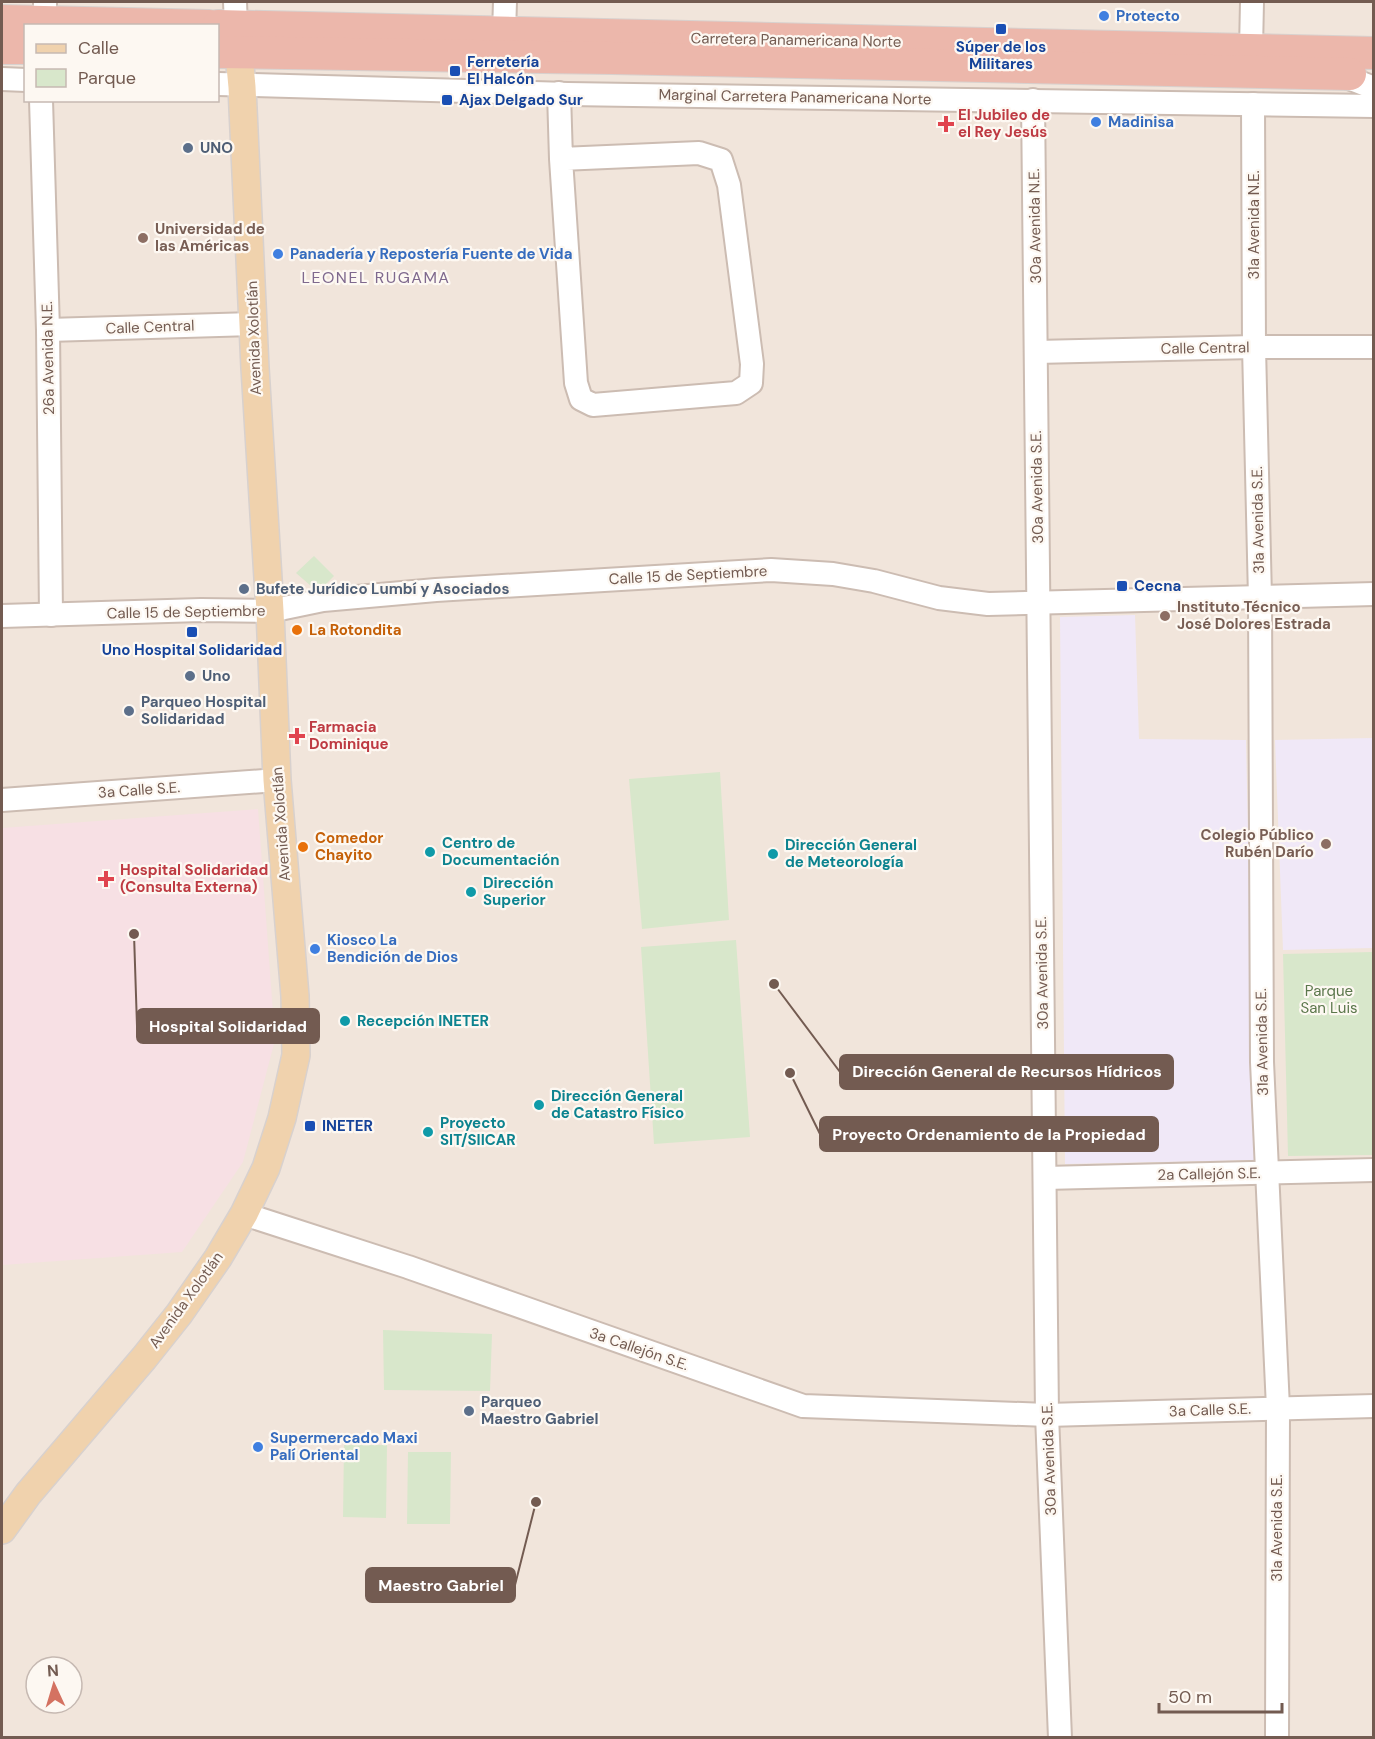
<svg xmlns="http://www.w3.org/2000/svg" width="1375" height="1739" viewBox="0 0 1375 1739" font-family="'DM Sans',sans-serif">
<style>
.residential{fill:#f1e5db;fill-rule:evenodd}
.education{fill:#f0e8f7}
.medical{fill:#f7e0e4}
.green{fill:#d8e7cb}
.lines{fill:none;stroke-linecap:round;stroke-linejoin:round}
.minor-casing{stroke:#ccbcb2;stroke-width:26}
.major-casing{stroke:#d8d1ce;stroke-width:30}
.highway-casing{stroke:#d8d1ce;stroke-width:34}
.minor{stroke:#fff;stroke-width:22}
.major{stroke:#f0d2ad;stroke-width:27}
.highway{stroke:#ecb7ab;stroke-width:32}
.shop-dot{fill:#3f7fe0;stroke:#fdf8f2;stroke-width:2}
.transit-dot{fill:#1a4fb4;stroke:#fdf8f2;stroke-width:2}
.health-dot{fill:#e0444e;stroke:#fdf8f2;stroke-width:2}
.service-dot{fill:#5c6f8a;stroke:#fdf8f2;stroke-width:2}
.education-dot{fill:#8d6e63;stroke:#fdf8f2;stroke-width:2}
.food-dot{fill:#e8710a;stroke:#fdf8f2;stroke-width:2}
.culture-dot{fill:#0f9aa8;stroke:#fdf8f2;stroke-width:2}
.labels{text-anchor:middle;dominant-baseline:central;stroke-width:4.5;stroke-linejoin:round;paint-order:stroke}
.shop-label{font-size:15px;font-weight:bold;fill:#366cbe;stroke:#fdf8f2;text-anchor:start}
.street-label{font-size:15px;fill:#735b51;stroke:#fdf8f2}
.transit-label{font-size:15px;font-weight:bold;fill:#164399;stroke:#fdf8f2;text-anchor:start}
.health-label{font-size:15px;font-weight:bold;fill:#be3a42;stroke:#fdf8f2;text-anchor:start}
.service-label{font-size:15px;font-weight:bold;fill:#4e5e75;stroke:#fdf8f2;text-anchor:start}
.education-label{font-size:15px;font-weight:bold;fill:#785e54;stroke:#fdf8f2;text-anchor:start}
.food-label{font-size:15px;font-weight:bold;fill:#c56008;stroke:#fdf8f2;text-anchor:start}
.culture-label{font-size:15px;font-weight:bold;fill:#0d838f;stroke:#fdf8f2;text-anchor:start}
.park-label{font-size:15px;fill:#5b774b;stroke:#fdf8f2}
.neighbourhood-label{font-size:16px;letter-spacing:1.5px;fill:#7f698e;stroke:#fdf8f2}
.leader{fill:none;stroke:#735b51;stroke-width:2}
.callout-dot{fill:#735b51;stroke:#fdf8f2;stroke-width:2}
.callout{fill:#735b51;stroke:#735b51;stroke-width:2}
.callout-label{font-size:16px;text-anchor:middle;font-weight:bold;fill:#fff}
</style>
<rect width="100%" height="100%" fill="#faf4ec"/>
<path class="residential" d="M2,2H1373V1737L2,1738ZM26,26H218V100H26ZM36,1667H72V1703H36Z"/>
<g class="education">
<path d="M1135,615L1139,739L1246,740L1255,1160L1065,1164L1060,617Z"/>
<path d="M1373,738V948L1283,950L1275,740Z"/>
</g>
<path class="medical" d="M258,809L275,1040L243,1162L182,1252L2,1265V828Z"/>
<g class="green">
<path d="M314,556L334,576L318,592L296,573Z"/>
<path d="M720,772L729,920L642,929L629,779Z"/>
<path d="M736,940L750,1137L654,1144L641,947Z"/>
<path d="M1373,952V1155L1288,1156L1283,954Z"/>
<path d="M383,1330L492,1334L490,1391L384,1390Z"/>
<path d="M344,1445H387L386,1518L343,1517Z"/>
<path d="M408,1452H451L450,1524H407Z"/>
</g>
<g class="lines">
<g class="minor-casing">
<g id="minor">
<path d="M45,2V21"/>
<path d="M235,2L236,26"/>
<path d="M504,32L505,2"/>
<path d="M1251,49L1252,2"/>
<path d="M1336,73L1374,88"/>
<path d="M2,79L26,80"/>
<path d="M218,84L568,94L1374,106"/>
<path d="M559,93L561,159L576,383L581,399L593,405L736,393L751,383L752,364L729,185L721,160L699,153L561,159"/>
<path d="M41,100L48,330L51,615"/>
<path d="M1033,100L1047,1415L1060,1738"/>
<path d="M1253,104L1254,347L1260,598L1262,1062L1278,1408L1277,1738"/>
<path d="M48,330L253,324"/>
<path d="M1036,352L1254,347H1374"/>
<path d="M2,616L201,610L270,611L323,600L436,590L771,570L833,574L874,581L939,598L988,604L1374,594"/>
<path d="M2,800L277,780"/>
<path d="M1045,1178L1374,1170"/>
<path d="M244,1214L408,1267L803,1406L1047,1415L1374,1406"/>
</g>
</g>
<g class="major-casing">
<path id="major" d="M2,1530L28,1494L144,1358L179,1314L218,1258L244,1214L266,1168L282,1118L296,1055L295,996L277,780L270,611L255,368L242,87L237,33"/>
</g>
<g class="highway-casing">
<g id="highway">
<path d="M2,21L209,26"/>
<path d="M218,26L1374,53"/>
<path d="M2,48H26"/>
<path d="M218,52L612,58L1350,74"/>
</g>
</g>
<use href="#minor" class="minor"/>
<use href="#major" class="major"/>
<use href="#highway" class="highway"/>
</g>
<g class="shop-dot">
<circle cx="1104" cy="16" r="6"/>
<circle cx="1096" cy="122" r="6"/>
<circle cx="278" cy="254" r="6"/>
<circle cx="315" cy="949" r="6"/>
<circle cx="258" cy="1447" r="6"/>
</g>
<g class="transit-dot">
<rect x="995" y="23" width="12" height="12" rx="3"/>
<rect x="449" y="65" width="12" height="12" rx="3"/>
<rect x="441" y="94" width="12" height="12" rx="3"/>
<rect x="1116" y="580" width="12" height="12" rx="3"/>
<rect x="186" y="626" width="12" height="12" rx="3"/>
<rect x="304" y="1120" width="12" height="12" rx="3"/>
</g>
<g class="health-dot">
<path d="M943 115h6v6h6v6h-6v6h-6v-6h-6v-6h6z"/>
<path d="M294 727h6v6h6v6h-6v6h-6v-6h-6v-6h6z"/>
<path d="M103 870h6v6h6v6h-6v6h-6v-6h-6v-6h6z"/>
</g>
<g class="service-dot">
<circle cx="188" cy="148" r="6"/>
<circle cx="244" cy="589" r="6"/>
<circle cx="190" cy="676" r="6"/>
<circle cx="129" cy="711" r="6"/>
<circle cx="469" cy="1411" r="6"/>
</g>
<g class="education-dot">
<circle cx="143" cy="238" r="6"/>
<circle cx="1165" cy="616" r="6"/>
<circle cx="1326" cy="844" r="6"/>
</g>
<g class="food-dot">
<circle cx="297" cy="630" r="6"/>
<circle cx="303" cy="847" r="6"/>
</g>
<g class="culture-dot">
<circle cx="430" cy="852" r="6"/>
<circle cx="773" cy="854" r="6"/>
<circle cx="471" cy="892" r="6"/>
<circle cx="345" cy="1021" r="6"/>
<circle cx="539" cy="1105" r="6"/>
<circle cx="428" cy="1132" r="6"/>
</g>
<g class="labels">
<g class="shop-label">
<text x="1116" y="16">Protecto</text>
<text x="1108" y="122">Madinisa</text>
<text x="290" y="254">Panadería y Repostería Fuente de Vida</text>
<text x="327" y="940">Kiosco La<tspan x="327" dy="17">Bendición de Dios</tspan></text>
<text x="270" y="1438">Supermercado Maxi<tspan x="270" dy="17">Palí Oriental</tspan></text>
</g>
<g class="street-label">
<text transform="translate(796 40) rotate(1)">Carretera Panamericana Norte</text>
<text transform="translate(795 97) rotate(1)">Marginal Carretera Panamericana Norte</text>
<text transform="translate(1254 225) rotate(-90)">31a Avenida N.E.</text>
<text transform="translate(1035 226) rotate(-91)">30a Avenida N.E.</text>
<text transform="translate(150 327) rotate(-2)">Calle Central</text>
<text transform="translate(254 338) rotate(-92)">Avenida Xolotlán</text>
<text transform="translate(1205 348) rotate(-1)">Calle Central</text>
<text transform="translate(48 358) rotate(-91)">26a Avenida N.E.</text>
<text transform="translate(1037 487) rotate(-91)">30a Avenida S.E.</text>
<text transform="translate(1258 520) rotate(-91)">31a Avenida S.E.</text>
<text transform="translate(688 575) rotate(-3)">Calle 15 de Septiembre</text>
<text transform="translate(186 612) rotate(-1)">Calle 15 de Septiembre</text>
<text transform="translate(139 790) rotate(-4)">3a Calle S.E.</text>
<text transform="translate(281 824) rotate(-94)">Avenida Xolotlán</text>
<text transform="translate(1042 973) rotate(-91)">30a Avenida S.E.</text>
<text transform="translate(1262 1042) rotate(-91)">31a Avenida S.E.</text>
<text transform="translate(1209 1174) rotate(-1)">2a Callejón S.E.</text>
<text transform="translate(186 1300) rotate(-54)">Avenida Xolotlán</text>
<text transform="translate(639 1349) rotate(19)">3a Callejón S.E.</text>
<text transform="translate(1210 1410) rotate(-2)">3a Calle S.E.</text>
<text transform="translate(1049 1459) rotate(-92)">30a Avenida S.E.</text>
<text transform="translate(1277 1528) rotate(-90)">31a Avenida S.E.</text>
</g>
<g class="transit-label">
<text x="1001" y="47" text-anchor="middle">Súper de los<tspan x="1001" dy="17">Militares</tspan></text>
<text x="467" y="62">Ferretería<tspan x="467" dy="17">El Halcón</tspan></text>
<text x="459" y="100">Ajax Delgado Sur</text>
<text x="1134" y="586">Cecna</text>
<text x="192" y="650" text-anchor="middle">Uno Hospital Solidaridad</text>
<text x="322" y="1126">INETER</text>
</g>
<g class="health-label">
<text x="958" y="115">El Jubileo de<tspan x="958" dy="17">el Rey Jesús</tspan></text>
<text x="309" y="727">Farmacia<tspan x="309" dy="17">Dominique</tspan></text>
<text x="120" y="870">Hospital Solidaridad<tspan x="120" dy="17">(Consulta Externa)</tspan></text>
</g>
<g class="service-label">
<text x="200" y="148">UNO</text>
<text x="256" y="589">Bufete Jurídico Lumbí y Asociados</text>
<text x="202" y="676">Uno</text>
<text x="141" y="702">Parqueo Hospital<tspan x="141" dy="17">Solidaridad</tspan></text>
<text x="481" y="1402">Parqueo<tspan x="481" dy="17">Maestro Gabriel</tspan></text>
</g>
<g class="education-label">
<text x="155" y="229">Universidad de<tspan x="155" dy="17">las Américas</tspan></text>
<text x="1177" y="607">Instituto Técnico<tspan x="1177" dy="17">José Dolores Estrada</tspan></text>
<text x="1314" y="835" text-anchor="end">Colegio Público<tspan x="1314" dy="17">Rubén Darío</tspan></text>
</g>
<g class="food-label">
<text x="309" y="630">La Rotondita</text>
<text x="315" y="838">Comedor<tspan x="315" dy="17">Chayito</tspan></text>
</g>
<g class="culture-label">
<text x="442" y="843">Centro de<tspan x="442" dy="17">Documentación</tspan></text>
<text x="785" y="845">Dirección General<tspan x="785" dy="17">de Meteorología</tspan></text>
<text x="483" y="883">Dirección<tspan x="483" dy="17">Superior</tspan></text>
<text x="357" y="1021">Recepción INETER</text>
<text x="551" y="1096">Dirección General<tspan x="551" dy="17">de Catastro Físico</tspan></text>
<text x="440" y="1123">Proyecto<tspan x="440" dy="17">SIT/SIICAR</tspan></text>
</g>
<g class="park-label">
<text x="1329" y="991">Parque<tspan x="1329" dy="17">San Luis</tspan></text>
</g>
<g class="neighbourhood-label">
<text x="376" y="277">LEONEL RUGAMA</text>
</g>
</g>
<path class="leader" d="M134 934L137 1026M774 984L840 1072M790 1073L820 1134M536 1502L515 1585"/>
<g class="callout-dot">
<circle cx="134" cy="934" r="6"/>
<circle cx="774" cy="984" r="6"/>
<circle cx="790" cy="1073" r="6"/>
<circle cx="536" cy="1502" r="6"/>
</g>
<g class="callout">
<rect x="137" y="1009" width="182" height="34" rx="6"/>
<rect x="840" y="1055" width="333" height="34" rx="6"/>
<rect x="820" y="1117" width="338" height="34" rx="6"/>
<rect x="366" y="1568" width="149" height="34" rx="6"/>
</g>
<g class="callout-label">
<text x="228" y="1032">Hospital Solidaridad</text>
<text x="1007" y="1077">Dirección General de Recursos Hídricos</text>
<text x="989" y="1140">Proyecto Ordenamiento de la Propiedad</text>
<text x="441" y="1591">Maestro Gabriel</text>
</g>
<rect width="1375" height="1739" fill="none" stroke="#735b51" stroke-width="6"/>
<rect x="24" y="24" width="195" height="78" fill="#fdf8f2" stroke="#c6b9b2" stroke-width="1.5"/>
<rect x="36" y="44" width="30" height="9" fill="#f0d2ad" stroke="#c6b9b2" stroke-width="1.5"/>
<text x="78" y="54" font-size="18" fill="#735b51">Calle</text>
<rect x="36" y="69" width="30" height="18" fill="#d8e7cb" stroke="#c6b9b2" stroke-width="1.5"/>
<text x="78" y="84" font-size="18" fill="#735b51">Parque</text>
<g transform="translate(54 1685) rotate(356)"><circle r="28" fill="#fdf8f2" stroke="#c6b9b2" stroke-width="1.5"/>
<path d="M0-4.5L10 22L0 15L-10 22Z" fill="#d47261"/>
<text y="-9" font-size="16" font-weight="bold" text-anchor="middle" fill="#735b51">N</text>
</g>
<path d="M1159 1703v9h123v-9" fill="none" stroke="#735b51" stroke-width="3"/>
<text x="1168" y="1703" font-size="18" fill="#735b51" stroke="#fdf8f2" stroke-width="4.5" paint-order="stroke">50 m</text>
</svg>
